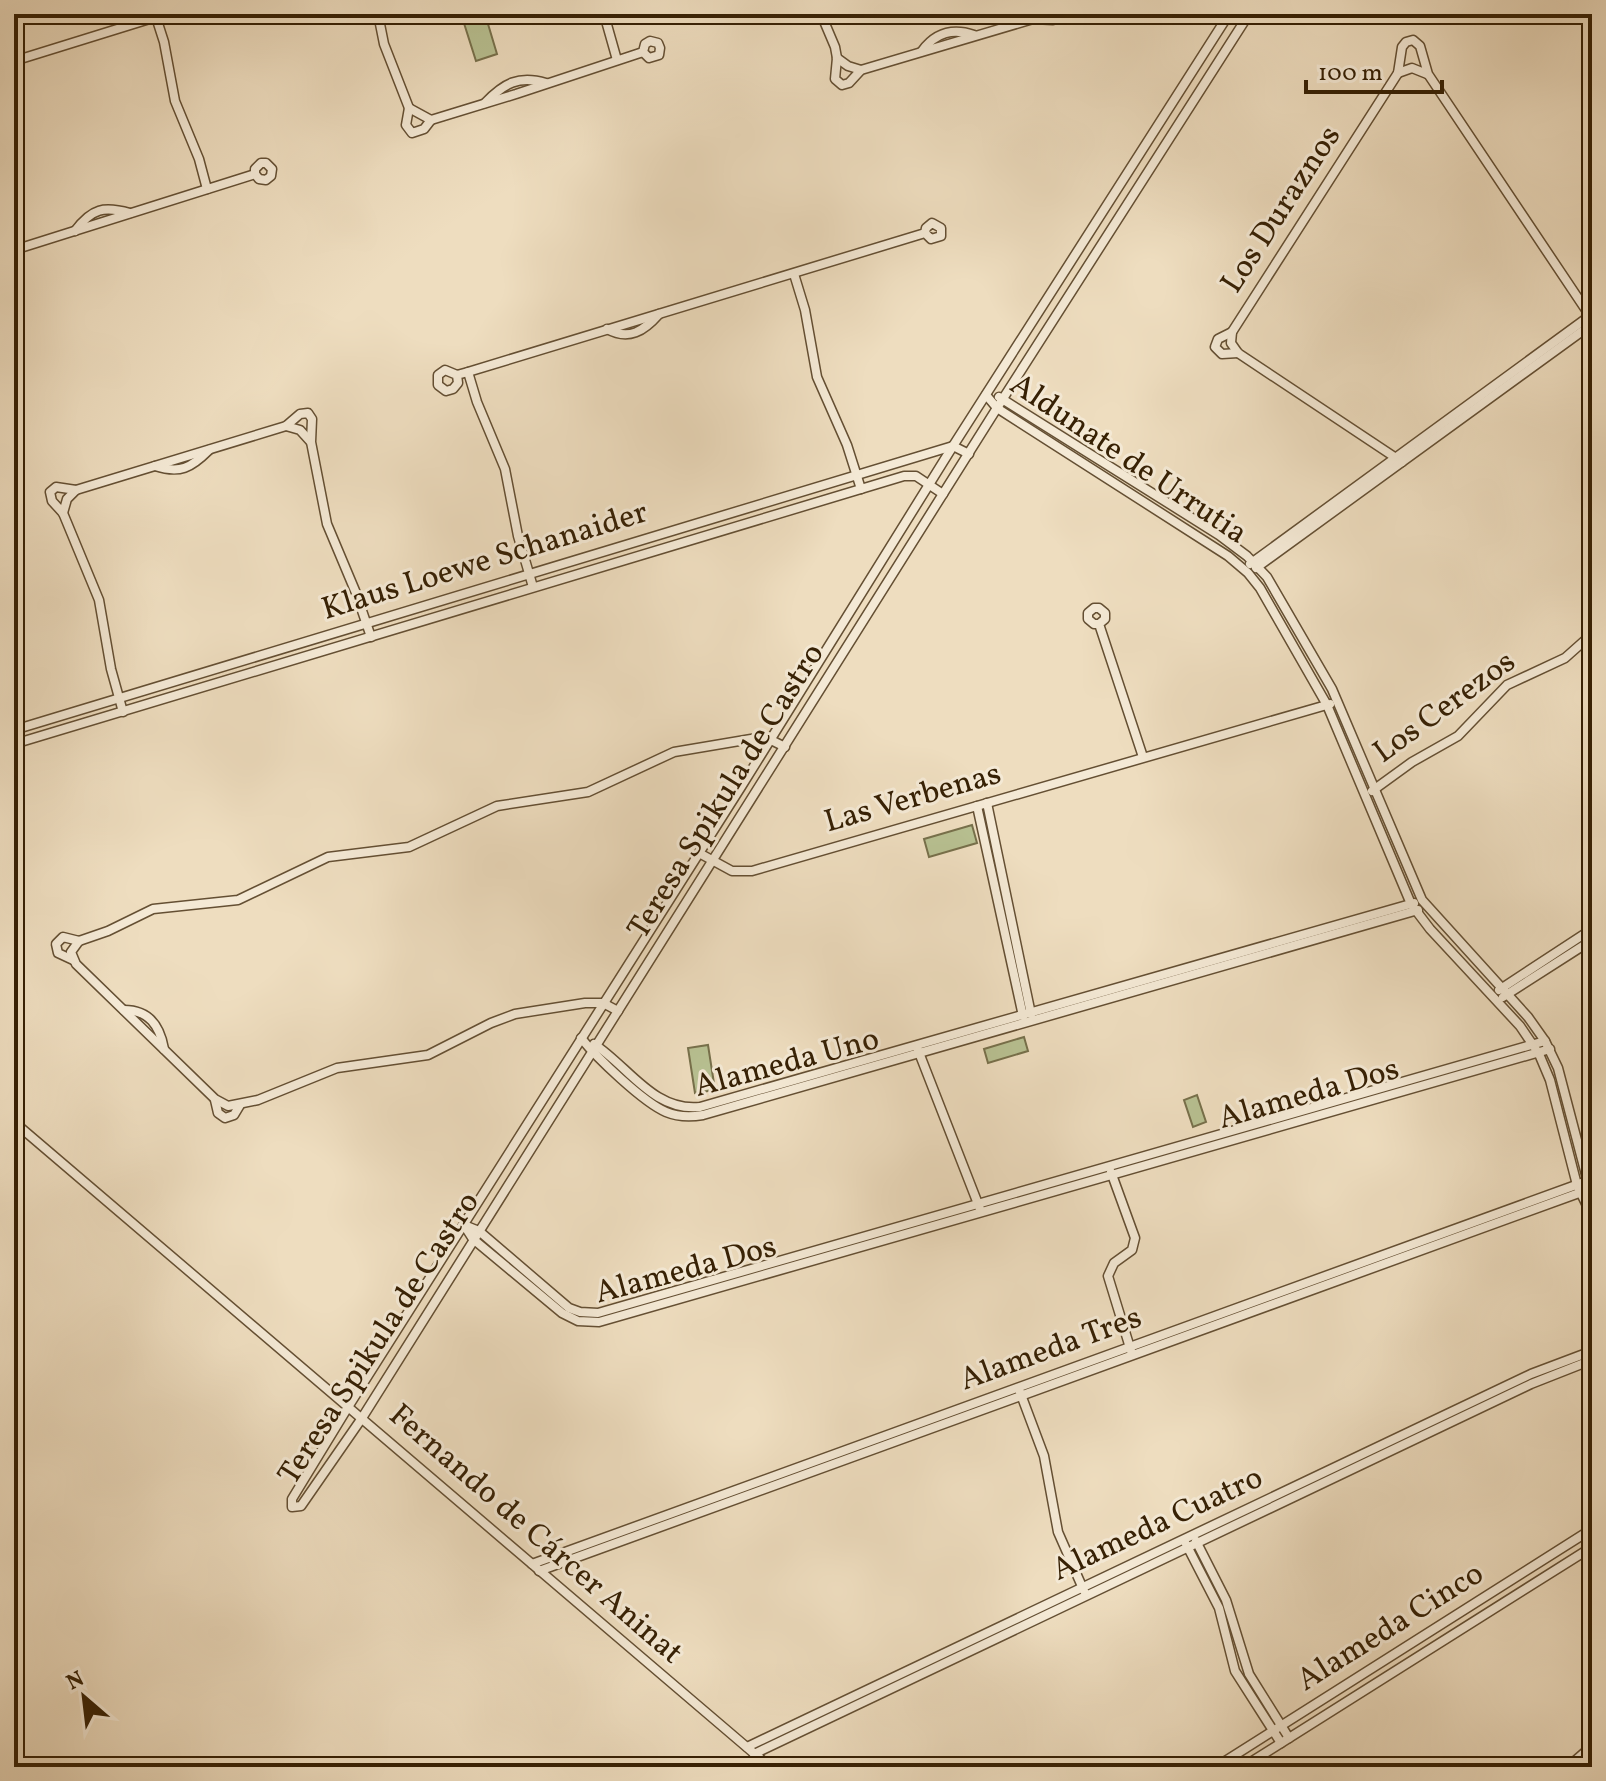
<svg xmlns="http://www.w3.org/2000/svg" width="1606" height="1781" viewBox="0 0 1606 1781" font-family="Vollkorn,serif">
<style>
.green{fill:#b8c192;stroke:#77704b;stroke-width:2}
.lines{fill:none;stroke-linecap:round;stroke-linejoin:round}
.minor-casing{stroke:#644f33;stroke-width:11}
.minor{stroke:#f4e9d5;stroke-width:8}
.labels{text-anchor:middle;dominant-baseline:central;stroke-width:6;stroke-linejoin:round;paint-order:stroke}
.street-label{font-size:32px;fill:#362004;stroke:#f4e9d5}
</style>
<rect width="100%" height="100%" fill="#eeddbf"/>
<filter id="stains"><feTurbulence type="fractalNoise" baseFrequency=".0025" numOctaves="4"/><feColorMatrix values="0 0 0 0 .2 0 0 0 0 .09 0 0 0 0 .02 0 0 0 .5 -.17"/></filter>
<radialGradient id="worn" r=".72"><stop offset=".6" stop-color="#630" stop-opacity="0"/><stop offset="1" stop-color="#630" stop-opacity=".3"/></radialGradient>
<g class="green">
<path d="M472,14H485L497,54L476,61L462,17Z"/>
<path d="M972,825L977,843L929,857L924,839Z"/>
<path d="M1024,1037L1028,1051L988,1063L984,1049Z"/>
<path d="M708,1045L715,1090L695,1093L688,1048Z"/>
<path d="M1197,1095L1206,1122L1193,1127L1184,1100Z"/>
</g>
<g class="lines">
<g class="minor-casing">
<g id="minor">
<path d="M155,14L164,42L175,101L199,159L207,189"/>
<path d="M378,14L384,44L409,108L406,125L412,133L424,129L431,120L516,94L643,52L645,44L650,41L658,43L660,48L659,55L649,58L643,52"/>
<path d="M604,14L617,60"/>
<path d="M821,14L835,47L837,58L835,79L842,85L849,83L861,70L1033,19L1053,20L1058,14"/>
<path d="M1229,14L953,446L741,787L348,1407L292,1499V1507L301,1506L362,1418L997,408L1249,14"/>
<path d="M922,51C936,32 953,28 974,35"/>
<path d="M837,58L848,66L861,70"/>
<path d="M14,61L156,17"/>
<path d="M1398,73L1412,68L1427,74"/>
<path d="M485,103C504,83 519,75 546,83"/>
<path d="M409,108L431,120"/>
<path d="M75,231C92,208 104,206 130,213"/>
<path d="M14,250L255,174L259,179L266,180L271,176L272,169L266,163H261L255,169V174"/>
<path d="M794,274L805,310L817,377L847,445L861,489"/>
<path d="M607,329C629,341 644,331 659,314"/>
<path d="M1232,332L1218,339L1215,347L1222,354L1238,353"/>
<path d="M468,372L477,402L505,469L518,536L533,587"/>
<path d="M457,375L458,383L453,389L446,391L438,385V375L445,370L457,375L468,372L925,233L926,228L932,223L941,228V236L931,239L925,233"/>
<path d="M986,395L997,408L1228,556L1248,573L1260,588L1327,705L1411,904L1430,929L1520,1026L1539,1054L1550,1080L1577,1185L1592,1216"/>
<path d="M999,397L1219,535L1247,556L1267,577L1332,689L1422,900L1528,1017L1545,1041L1558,1068L1589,1186"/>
<path d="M286,426L300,430L310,441"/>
<path d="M1402,462L1238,353L1231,343L1232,332L1398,73L1402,47L1406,42L1413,40L1420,46L1428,74L1592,319"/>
<path d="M155,466C180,474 191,468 209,450"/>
<path d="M76,490L56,487L50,492L52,501L63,513L99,600L111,669L123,712"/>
<path d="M63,513L67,499L76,490L286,426L300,414L308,413L312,419L311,442L327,524L356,593L371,637"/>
<path d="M1250,564L1591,315"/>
<path d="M1256,568L1592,324"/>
<path d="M1099,624H1094L1088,619V613L1094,608H1099L1105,613V619L1099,624L1143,757"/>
<path d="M14,730L953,446L969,454"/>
<path d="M14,744L904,476H916L943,494"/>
<path d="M1372,791L1412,762L1458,736L1507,685L1565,658L1592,634"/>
<path d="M987,803L1031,1014"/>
<path d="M977,806L1023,1016"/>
<path d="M699,853L732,871H752L1330,704"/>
<path d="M73,960L58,953L56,944L63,937L79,941"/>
<path d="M1499,990L1592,929"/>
<path d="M1503,997L1592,940"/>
<path d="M124,1010C149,1010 160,1026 164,1049"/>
<path d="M618,1011L603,1003H585L515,1014L491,1023L428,1055L337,1068L258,1100L228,1106L215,1099L76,964L71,952L79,941L108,931L153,909L238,900L328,857L409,847L497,806L588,792L674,752L757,738L769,739L785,747"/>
<path d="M581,1038C597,1058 643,1102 666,1112C678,1117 691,1117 703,1115L1418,910"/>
<path d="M594,1044C629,1067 654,1112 700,1107L1414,903"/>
<path d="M918,1050L980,1209"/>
<path d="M215,1100L218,1113L225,1118L234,1115L240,1105"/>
<path d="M14,1122L770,1767"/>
<path d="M1111,1172L1135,1238L1132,1250L1114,1263L1108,1276L1131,1351"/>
<path d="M464,1225L473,1239L562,1313L578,1321L599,1322L1550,1049"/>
<path d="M464,1225L479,1231L569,1308L580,1312L598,1313L1545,1041"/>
<path d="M1020,1392L1044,1456L1058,1532L1084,1591"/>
<path d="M1196,1541L1226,1600L1249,1674L1289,1738"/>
<path d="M1186,1544L1219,1608L1235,1671L1281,1743"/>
<path d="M532,1564L1587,1181"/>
<path d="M539,1571L1590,1189"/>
<path d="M747,1747L1531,1374L1592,1351"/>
<path d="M754,1754L1531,1384L1592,1360"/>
<path d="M1216,1767L1592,1529"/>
<path d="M1243,1767L1592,1547"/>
<path d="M1568,1767L1592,1746"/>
</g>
</g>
<use href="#minor" class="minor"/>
</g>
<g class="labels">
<g class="street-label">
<text transform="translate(1282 210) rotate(-57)">Los Duraznos</text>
<text transform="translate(1128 460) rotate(34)">Aldunate de Urrutia</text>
<text transform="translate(485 562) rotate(-17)">Klaus Loewe Schanaider</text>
<text transform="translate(1445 708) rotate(-36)">Los Cerezos</text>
<text transform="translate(727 792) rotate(-58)">Teresa Spikula de Castro</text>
<text transform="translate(913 799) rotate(-16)">Las Verbenas</text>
<text transform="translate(787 1064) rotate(-15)">Alameda Uno</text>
<text transform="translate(1309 1095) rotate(-16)">Alameda Dos</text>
<text transform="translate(686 1271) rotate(-15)">Alameda Dos</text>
<text transform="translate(380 1339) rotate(-57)">Teresa Spikula de Castro</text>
<text transform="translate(1051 1350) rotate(-20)">Alameda Tres</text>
<text transform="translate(1158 1525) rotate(-25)">Alameda Cuatro</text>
<text transform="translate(535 1535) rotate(41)">Fernando de Cárcer Aninat</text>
<text transform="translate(1391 1628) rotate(-32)">Alameda Cinco</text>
</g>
</g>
<rect width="1606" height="1781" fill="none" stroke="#eeddbf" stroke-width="48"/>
<rect x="16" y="16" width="1574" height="1749" fill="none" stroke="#362004" stroke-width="4"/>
<rect x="24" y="24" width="1558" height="1733" fill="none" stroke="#362004" stroke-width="2"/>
<g transform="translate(84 1697) rotate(332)" stroke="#f4e9d5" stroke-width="6" paint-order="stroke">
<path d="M0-6L14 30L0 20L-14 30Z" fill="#362004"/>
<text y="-12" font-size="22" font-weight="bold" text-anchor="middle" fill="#362004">N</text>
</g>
<path d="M1306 80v12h136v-12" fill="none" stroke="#362004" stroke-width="4"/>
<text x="1318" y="80" font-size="24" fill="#362004" stroke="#f4e9d5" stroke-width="6" paint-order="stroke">100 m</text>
<rect width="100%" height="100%" filter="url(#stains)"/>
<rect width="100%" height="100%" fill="url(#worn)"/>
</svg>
